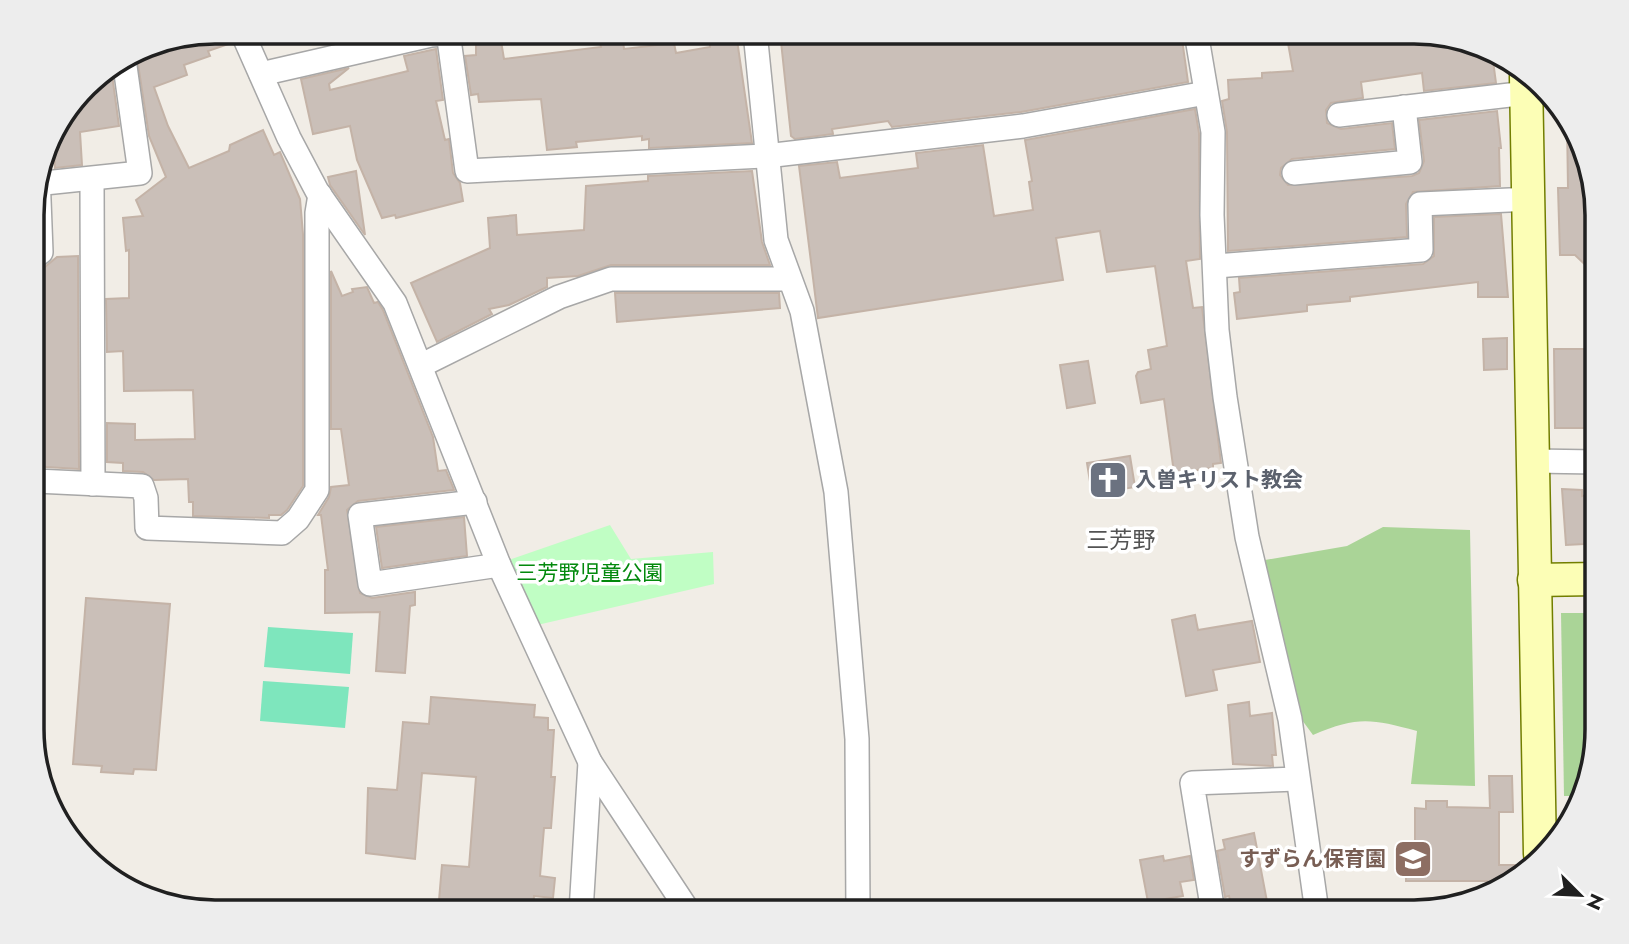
<svg xmlns="http://www.w3.org/2000/svg" width="1629" height="944" viewBox="0 0 1629 944" font-family="Jost,'Noto Sans JP',sans-serif">
<style>
.forest{fill:#aad497}
.park{fill:#c0fec4}
.pitch{fill:#7ee6bd}
.building{fill:#cabfb8;stroke:#c4b3a7;stroke-width:2}
.lines{fill:none;stroke-linecap:round;stroke-linejoin:round}
.street-casing{stroke:#a7a7a7;stroke-width:26}
.secondary-casing{stroke:#727e00;stroke-width:35}
.street{stroke:#fff;stroke-width:23}
.secondary{stroke:#fcfeb6;stroke-width:32}
.labels{text-anchor:middle;dominant-baseline:central;stroke-width:7;stroke-linejoin:round;paint-order:stroke}
.worship-label{font-size:21px;font-weight:bold;fill:#5b616d;stroke:#fff;text-anchor:start}
.park-label{font-size:21px;fill:#03890d;stroke:#fff}
.education-label{font-size:21px;font-weight:bold;fill:#785e54;stroke:#fff;text-anchor:end}
.neighbourhood-label{font-size:23px;fill:#535353;stroke:#fff}
.rim{fill:none;stroke:#202020;stroke-width:3.5}
</style>
<rect width="100%" height="100%" fill="#f1ede6"/>
<g class="forest">
<path d="M1383,527L1470,530L1475,786L1411,784L1417,731C1371,719 1358,716 1313,735L1302,720L1265,560L1347,546Z"/>
<path d="M1561,613H1597V741L1580,796H1564Z"/>
</g>
<path class="park" d="M610,525L631,559L713,552L714,584L533,626L506,561Z"/>
<g class="pitch">
<path d="M268,627L353,633L350,674L264,667Z"/>
<path d="M263,681L349,687L345,728L260,721Z"/>
</g>
<g class="building">
<path d="M215,32H228L231,43L208,51L210,56L184,65L187,75L154,87L168,126L189,168L229,151L230,145L263,130L274,155L280,152L300,199L303,234V486L287,510L281,515H269V518L193,516V502H189L188,479L154,480L143,472L123,471V463L107,462V423L135,424V440L195,439L193,390L124,391L123,351L107,352L106,299L129,298V250L126,251L123,218L143,216L136,200L166,177L149,136L136,51L145,45Z"/>
<path d="M780,32H1181L1188,82L1021,112L892,127L888,121L832,129L833,134L795,139L791,136Z"/>
<path d="M1286,32H1414L1492,53L1496,83L1424,91L1422,73L1361,82L1363,98L1331,103L1326,110L1327,123L1341,129L1392,123L1395,149L1292,159L1281,168L1280,175L1288,185L1412,176L1419,173L1424,161L1419,120L1497,111L1501,148H1499L1500,186L1413,192L1406,204L1407,237L1228,251L1227,132L1222,101L1229,99L1228,80L1262,78V73L1293,71Z"/>
<path d="M736,33L752,143L649,148V139L642,140V136L576,142L577,147L547,150L541,99L479,102L478,94L471,95L465,56L476,55V44L479,42L501,41L504,59L601,47L600,43L623,40L624,49L674,43L676,53L710,47V34Z"/>
<path d="M436,49L443,100L436,101L445,140L449,139L453,173L460,183L463,201L396,218L395,215L382,218L357,160L350,126L313,134L301,79L349,68L329,84L330,90L408,71L404,56Z"/>
<path d="M111,67L119,126L80,132L82,165L55,168L53,130L94,77Z"/>
<path d="M1195,109L1199,133L1200,259L1186,261L1193,308L1202,307L1221,463L1213,464V468L1174,473L1164,399L1141,403L1136,376L1138,372L1151,369L1148,350L1167,346L1155,266L1107,272L1100,231L1056,238L1063,280L818,318L799,166L837,162L840,178L918,168L916,153L983,145L994,216L1033,210L1029,182L1032,181L1025,140Z"/>
<path d="M1571,121L1597,203V276L1575,255H1560L1558,188H1568L1567,122Z"/>
<path d="M356,171L365,235L330,185L328,177Z"/>
<path d="M752,171L762,242L770,265H611L578,276L547,278V287L509,305L489,309L492,314L437,342L411,283L490,248L488,218L516,215L517,235L584,230L586,186L648,181V176Z"/>
<path d="M1501,214L1508,297H1478V282L1350,297V301L1307,305V311L1237,319L1234,293L1240,292L1239,278L1423,264L1434,256V217Z"/>
<path d="M78,256L79,469L46,467L33,459V295H41L40,271L57,257Z"/>
<path d="M331,271L342,296L353,292L352,289L367,287L374,303L378,302L383,310L433,437L438,471L446,470L453,487L454,490L358,501L347,510L360,593L372,598L415,592V605L410,606L405,673L376,671L380,612L325,613V570H328L321,515H318L329,497L331,487L349,485L341,429H331Z"/>
<path d="M615,293H779L780,308L617,322Z"/>
<path d="M1507,338V369L1484,370L1483,339Z"/>
<path d="M1554,349H1597V428H1555Z"/>
<path d="M1088,361L1095,403L1067,408L1060,365Z"/>
<path d="M1130,456L1135,487L1092,494L1087,463Z"/>
<path d="M1562,489L1582,490V496L1589,495V535L1584,544L1566,545Z"/>
<path d="M464,517L467,556L382,568L376,527Z"/>
<path d="M86,598L170,604L156,770L134,769L133,774L101,772L102,766L73,764Z"/>
<path d="M1195,615L1198,630L1252,621L1260,662L1213,670L1217,690L1186,696L1172,620Z"/>
<path d="M431,697L535,705L534,717L548,718V730H554L551,777H555L551,828H544L540,876L555,878L553,898L534,896L533,912H438L442,865L469,867L476,777L422,773L415,859L366,853L368,788L397,790L403,722L429,724Z"/>
<path d="M1249,702L1250,716L1272,713L1276,755H1272L1273,766L1233,764L1228,705Z"/>
<path d="M1489,776H1512L1513,812H1499V865H1515V879L1506,888L1487,894V881H1406V841H1415V808L1426,809V801H1447V807L1490,808Z"/>
<path d="M1254,833L1269,912H1233L1229,896L1225,897L1217,851L1225,849L1223,840Z"/>
<path d="M1163,856L1164,861L1190,856L1194,880L1180,882L1183,896L1148,902L1140,860Z"/>
</g>
<g class="lines">
<g class="street-casing">
<g id="street">
<path d="M242,32L289,138L317,191L395,303L499,565L590,762L689,912"/>
<path d="M448,32L467,171L766,156L1023,126L1206,93"/>
<path d="M755,32L776,240L802,311L836,492L857,739L858,912"/>
<path d="M1196,32L1213,132L1212,215L1217,330L1225,397L1247,537L1290,719L1317,912"/>
<path d="M261,74L431,35L470,32"/>
<path d="M1339,115L1527,93"/>
<path d="M1294,173L1410,162L1404,107"/>
<path d="M92,180L93,484"/>
<path d="M35,184L140,173L124,59"/>
<path d="M33,258L41,252L38,174"/>
<path d="M1216,266L1421,250L1420,204L1530,199"/>
<path d="M422,365L559,297L611,279H789"/>
<path d="M1533,461L1597,462"/>
<path d="M33,473L36,481L142,486L146,498L147,528L282,533L298,519L317,490V213L320,195"/>
<path d="M475,502L360,515L370,584L499,565"/>
<path d="M581,912L590,762"/>
<path d="M1213,912L1192,783L1297,779"/>
</g>
</g>
<g class="secondary-casing">
<g id="secondary">
<path d="M1526,77L1540,854"/>
<path d="M1534,580L1597,579"/>
</g>
</g>
<use href="#street" class="street"/>
<use href="#secondary" class="secondary"/>
</g>
<defs>
<g id="church-square" transform="scale(2.0125)"><rect x="-9" y="-9" width="18" height="18" rx="4" fill="#6b7280" stroke="#fff"/><path d="M-1.2-6h2.4v3.5h3.3v2.4h-3.3V6h-2.4V-.1h-3.3v-2.4h3.3Z" fill="#fff"/></g>
<g id="school-square" transform="scale(2.0125)"><rect x="-9" y="-9" width="18" height="18" rx="4" fill="#8d6e63" stroke="#fff"/><path d="M0-5L7-2L0 1L-7-2ZM-4 1L0 2.5L4 1V4Q0 6-4 4Z" fill="#fff"/></g>
</defs>
<g fill-rule="evenodd">
<use href="#church-square" x="1108" y="480"/>
<use href="#school-square" x="1413" y="859"/>
</g>
<g class="labels">
<g class="worship-label">
<text x="1135" y="480">入曽キリスト教会</text>
</g>
<g class="park-label">
<text x="590" y="573">三芳野児童公園</text>
</g>
<g class="education-label">
<text x="1386" y="859">すずらん保育園</text>
</g>
<g class="neighbourhood-label">
<text x="1121" y="540">三芳野</text>
</g>
</g>
<path d="M0 0H1629V944H0ZM215 44H1414A171 171 0 0 1 1585 215V729A171 171 0 0 1 1414 900H215A171 171 0 0 1 44 729V215A171 171 0 0 1 215 44Z" fill="#ededed" fill-rule="evenodd"/>
<path class="rim" d="M215 44H1414A171 171 0 0 1 1585 215V729A171 171 0 0 1 1414 900H215A171 171 0 0 1 44 729V215A171 171 0 0 1 215 44Z"/>
<g transform="translate(1580 895) rotate(114)" stroke="#ffffff" stroke-width="5" paint-order="stroke">
<path d="M0-5L12 26L0 18L-12 26Z" fill="#202020"/>
<text y="-10" font-size="19" font-weight="bold" text-anchor="middle" fill="#202020">N</text>
</g>
</svg>
